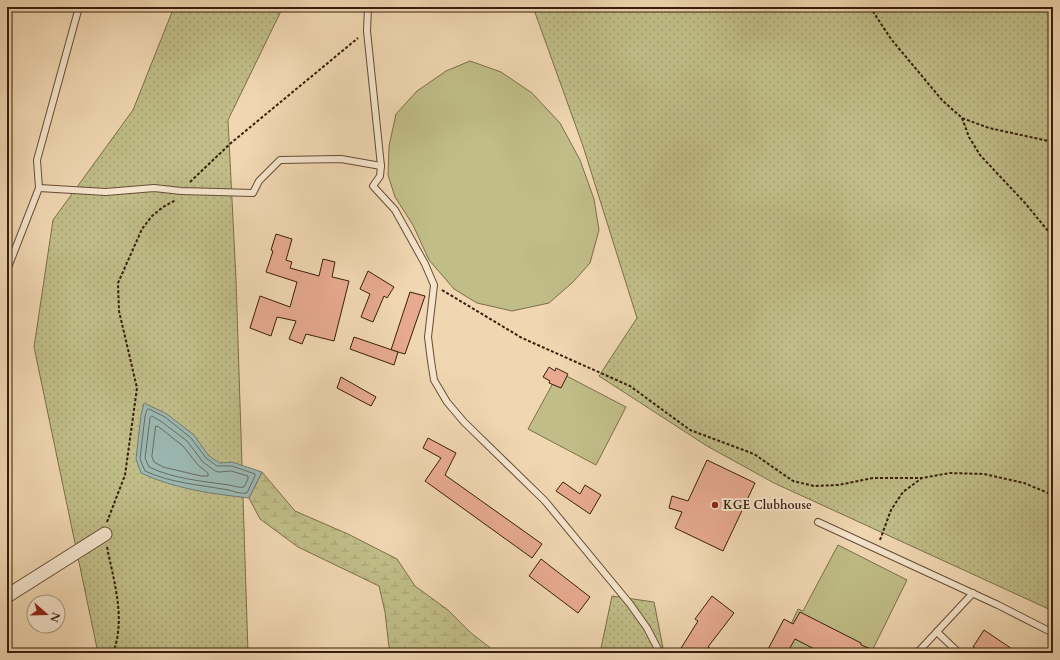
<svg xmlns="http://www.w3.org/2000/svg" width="1060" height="660" viewBox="0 0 1060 660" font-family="Cardo,serif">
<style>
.grass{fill:url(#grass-dots);stroke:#7c6e4a}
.wetland{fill:url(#wetland-marsh);stroke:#7c6e4a}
.park{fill:#c0bd88;stroke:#7c6e4a}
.water{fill:#9bb8b2;stroke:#747a6f}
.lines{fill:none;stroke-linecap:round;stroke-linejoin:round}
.shore{stroke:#6a6b5e;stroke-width:1}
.building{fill:#e7aa90;stroke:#391e0b}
.service-casing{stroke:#674c35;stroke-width:8}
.minor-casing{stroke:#674c35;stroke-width:15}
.path{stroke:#391e0b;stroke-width:2;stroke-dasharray:3 2;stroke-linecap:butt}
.service{stroke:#f5e5cd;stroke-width:6}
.minor{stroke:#f5e5cd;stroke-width:13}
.poi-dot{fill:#8f2418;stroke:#f5e5cd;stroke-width:1.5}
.labels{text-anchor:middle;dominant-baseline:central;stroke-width:4;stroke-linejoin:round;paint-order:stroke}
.poi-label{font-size:12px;font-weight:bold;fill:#391e0b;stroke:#f5e5cd;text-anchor:start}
</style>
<defs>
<pattern id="grass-dots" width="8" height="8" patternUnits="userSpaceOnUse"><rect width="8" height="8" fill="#c0bd88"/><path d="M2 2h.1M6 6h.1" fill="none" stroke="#a6a274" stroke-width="1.8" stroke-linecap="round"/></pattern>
<pattern id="wetland-marsh" width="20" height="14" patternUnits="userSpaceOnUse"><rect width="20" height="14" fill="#c0bd88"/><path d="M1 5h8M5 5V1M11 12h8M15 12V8" fill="none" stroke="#a6a274"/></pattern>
</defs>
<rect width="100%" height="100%" fill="#f0d7b2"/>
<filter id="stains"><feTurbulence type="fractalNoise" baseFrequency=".005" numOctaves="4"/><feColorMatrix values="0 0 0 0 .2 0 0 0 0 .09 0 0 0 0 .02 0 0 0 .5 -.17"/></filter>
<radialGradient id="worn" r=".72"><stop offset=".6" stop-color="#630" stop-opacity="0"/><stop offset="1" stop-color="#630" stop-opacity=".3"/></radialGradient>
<g class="grass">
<path d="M174,7H283L228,120L236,279L248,653H98L34,347L53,220L133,110Z"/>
<path d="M533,7H1053V611L774,483L707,446L599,376L637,318L583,146Z"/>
<path d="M612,596L654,602L664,653H600Z"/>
</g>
<path class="wetland" d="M262,472L295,511L348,534L397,559L415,586L448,610L471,633L497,653H393L389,647L385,612L379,586L298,547L260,519L249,498Z"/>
<g class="park">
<path d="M470,61L501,72L532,93L560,123L580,160L594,199L599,230L590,263L573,282L549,303L512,311L477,303L454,289L429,260L413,225L395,197L388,175L389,146L396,114L417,91L446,71Z"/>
<path d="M559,372L626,407L596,465L528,429Z"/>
<path d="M838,545L907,580L871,653H770L787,633L798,609L803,611Z"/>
</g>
<path class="water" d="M144,403L167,414L181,425L194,435L209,456L220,463L232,462L262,472L249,498C213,494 175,489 141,473L136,459L141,415Z"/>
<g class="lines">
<g class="shore">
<path d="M149,409L165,417L191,438L206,458L217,466H232L255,474V476L247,493C241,494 235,492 229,490C200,485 171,483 145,471L140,459L145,416L147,410Z"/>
<path d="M152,416L162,422L187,441L203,462L215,471L219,472L231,471L248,476V479L244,487C239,488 234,486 229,485C202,481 174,479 149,467L145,458L150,418Z"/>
<path d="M156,426L159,427L183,446L198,465L208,473V476H201L163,467L154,462L152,457Z"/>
</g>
</g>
<g class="building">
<path d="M276,234L292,239L286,260L292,262L290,268L319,276L323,259L335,262L332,277L349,281L334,341L306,334L302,344L289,339L296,321L277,317L271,336L250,328L260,296L290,307L297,282L266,272L273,251L271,250Z"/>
<path d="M368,271L394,287L387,298L384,296L373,322L361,317L370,294L360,289Z"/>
<path d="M410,292L425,296L405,354L391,350Z"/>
<path d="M354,337L398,352L394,365L350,349Z"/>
<path d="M549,367L555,371L556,368L568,374L561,388L549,383L550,381L543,377Z"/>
<path d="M341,377L376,397L371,406L337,388Z"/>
<path d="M428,438L456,453L445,475L542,544L532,558L425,481L441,458L423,448Z"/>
<path d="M707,460L755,483L723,551L675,528L682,512L669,508L672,496L688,501Z"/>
<path d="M563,482L580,494L585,485L601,495L590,514L556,491Z"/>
<path d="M541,559L590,597L578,613L529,576Z"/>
<path d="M712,596L734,613L708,647L718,653H678L698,621L695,619Z"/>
<path d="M800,612L861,643V645L881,653H822L795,639L787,653H766L784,619L793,624Z"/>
<path d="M984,630L1018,653H982L973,647Z"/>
</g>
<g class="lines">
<g class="service-casing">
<g id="service">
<path d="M368,7L367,31L381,166L380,176L373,186L395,210L425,264L434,285L428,337L431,361L434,380L447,402L464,422L545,501L630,604L647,628L660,653"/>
<path d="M39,188L106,192L154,188L181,191L253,193L259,181L280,160L341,159L381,166"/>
<path d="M7,270L39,188L37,160L79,7"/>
<path d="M818,522L998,605L1053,633"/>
<path d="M937,632L959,653"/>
<path d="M917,653L973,593"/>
</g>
</g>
<g class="minor-casing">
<path id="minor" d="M7,596L105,534"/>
</g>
<g class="path">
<path d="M870,7L891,39L942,100L962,118L989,128L1053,142"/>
<path d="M962,118L969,137L980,155L1025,203L1053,237"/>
<path d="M190,182L231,143L358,38"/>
<path d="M442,290L522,338L630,386L690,430L754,454L793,481L814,486L838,485L873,478H922"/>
<path d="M107,522L125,475L137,388L119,311L118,283L142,229L152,216L163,207L176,200"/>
<path d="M880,540L891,510L903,492L922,478L950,473L984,474L1024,483L1053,495"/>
<path d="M107,547C114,582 126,619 113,653"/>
</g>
<use href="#service" class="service"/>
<use href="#minor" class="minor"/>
</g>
<circle class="poi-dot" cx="715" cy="505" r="4"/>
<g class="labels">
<g class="poi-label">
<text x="723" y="505">KGE Clubhouse</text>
</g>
</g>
<rect width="1060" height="660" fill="none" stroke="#f0d7b2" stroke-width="24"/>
<rect x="8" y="8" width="1044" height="644" fill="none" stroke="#391e0b" stroke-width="2"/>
<rect x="12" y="12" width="1036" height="636" fill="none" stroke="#391e0b"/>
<g transform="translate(46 614) rotate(110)"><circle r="19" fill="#f5e5cd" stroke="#aa957f"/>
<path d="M0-3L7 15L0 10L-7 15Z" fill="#8f2418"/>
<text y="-6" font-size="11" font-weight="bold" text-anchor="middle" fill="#391e0b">N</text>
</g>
<rect width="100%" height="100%" filter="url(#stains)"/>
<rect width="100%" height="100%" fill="url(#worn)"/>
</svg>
